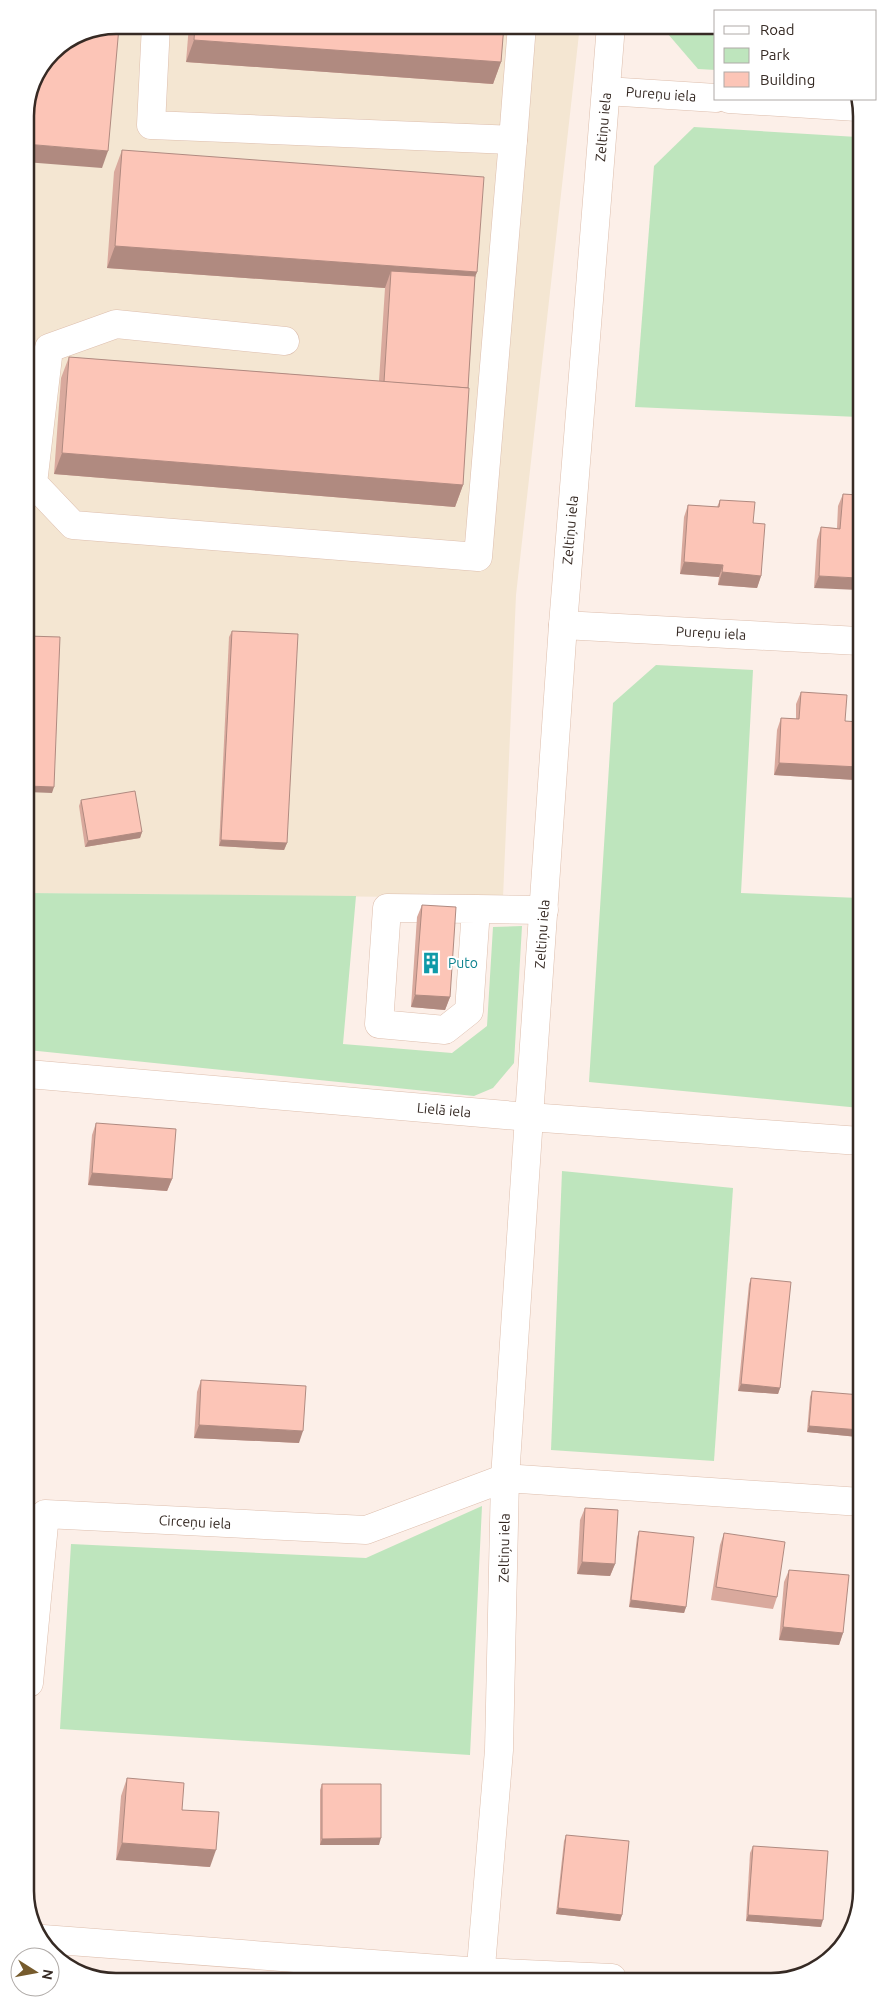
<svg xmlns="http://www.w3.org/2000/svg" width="887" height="2007" viewBox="0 0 887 2007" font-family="Ubuntu,sans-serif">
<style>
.industrial{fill:#f4e6d2}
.green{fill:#bee5bd}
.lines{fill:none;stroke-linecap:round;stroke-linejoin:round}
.minor-casing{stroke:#ddbead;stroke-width:29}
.minor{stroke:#fff;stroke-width:28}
.wall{fill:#d9a99d}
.shaded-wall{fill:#b08a80}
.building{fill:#fcc5b7;stroke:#b08a80}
.labels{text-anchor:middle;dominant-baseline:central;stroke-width:4;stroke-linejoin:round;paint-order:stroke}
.street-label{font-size:14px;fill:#362a24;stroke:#fff}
.culture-label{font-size:14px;fill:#0d838f;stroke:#fff;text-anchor:start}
.rim{fill:none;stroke:#362a24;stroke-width:2.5}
</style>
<rect width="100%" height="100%" fill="#fcefe8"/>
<path class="industrial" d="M116,25H580L516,595L503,898L27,893L25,110L81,32Z"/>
<g class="green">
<path d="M662,25H716V70L698,69L662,27Z"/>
<path d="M694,127L857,137L858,417L635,407L654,166Z"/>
<path d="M656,665L753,670L741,893L859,898L860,1108L589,1082L613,703Z"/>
<path d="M27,893L356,896L343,1044L452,1053L487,1026L493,927L522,926L514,1063L493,1088L474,1096L28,1050Z"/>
<path d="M562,1171L733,1188L714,1461L551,1450Z"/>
<path d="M482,1506L470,1755L60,1729L71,1544L366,1558Z"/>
</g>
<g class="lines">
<g class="minor-casing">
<g id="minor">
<path d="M156,25L151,125L513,140L522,25"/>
<path d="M606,91L716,98"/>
<path d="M729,99L857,107"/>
<path d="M285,341L116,324L49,348L33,483L73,525L478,557L513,140"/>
<path d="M563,625L859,641"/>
<path d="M476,909L387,908L379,1024L445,1030L469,1011L476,909L544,910"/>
<path d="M28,1074L529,1117L860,1141"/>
<path d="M29,1683L45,1514L366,1530L505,1478L861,1502"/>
<path d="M43,1939L480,1972L612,1978"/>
<path d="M480,1979L499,1750L505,1478L529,1117L563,625L611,25"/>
</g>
</g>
<use href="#minor" class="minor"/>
</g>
<g class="wall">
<path d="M189,25H504L501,62L493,84L186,62Z"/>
<path d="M122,150L477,272L475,276L468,388L463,485L455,507L54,474L61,378L69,357L379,381L385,288L107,268L114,172Z"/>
<path d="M843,494L858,495L814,588L817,540L821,527L837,528L838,506Z"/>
<path d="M720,500L753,523L761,576L757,588L718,585L719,577L680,574L684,517L688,505L717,507Z"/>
<path d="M232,631L287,843L284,850L219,846L229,637Z"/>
<path d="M801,692L845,721L856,780L774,775L777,730L781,718L796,719V704Z"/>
<path d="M81,800L142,832L140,838L85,847L79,806Z"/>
<path d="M422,905L450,997L445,1010L411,1007L417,917Z"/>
<path d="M96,1123L172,1179L167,1191L88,1185L92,1135Z"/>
<path d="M751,1278L780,1388L778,1394L738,1391L749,1284Z"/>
<path d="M201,1380L299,1443L194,1438L197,1392Z"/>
<path d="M812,1391L858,1437L807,1432L810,1397Z"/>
<path d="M585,1508L615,1564L610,1576L577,1574L580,1520Z"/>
<path d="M639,1531L686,1607L684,1613L629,1607L637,1537Z"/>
<path d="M724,1533L777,1597L773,1609L711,1600L720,1545Z"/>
<path d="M789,1570L843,1633L839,1645L779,1640L784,1582Z"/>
<path d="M127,1778L182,1810L210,1867L116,1860L121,1796Z"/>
<path d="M322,1784L379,1845H320V1790Z"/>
<path d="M566,1835L622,1915L620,1921L556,1914L564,1841Z"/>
<path d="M753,1846L821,1927L746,1921L750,1853Z"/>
</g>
<g class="shaded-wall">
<path d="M194,40L501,62L493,84L186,62Z"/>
<path d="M25,144L108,151L102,168L25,162Z"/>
<path d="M115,246L477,272L469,294L391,271L385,288L107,268Z"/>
<path d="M62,453L463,485L455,507L54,474Z"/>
<path d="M684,562L723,565L719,577L680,574Z"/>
<path d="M722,572L761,576L757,588L718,585Z"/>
<path d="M819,576L858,578V590L814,588Z"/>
<path d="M779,763L859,767V771L856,780L774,775Z"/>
<path d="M27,786L54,787L52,793L27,792Z"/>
<path d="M142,832L140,838L85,847L88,841Z"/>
<path d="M221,840L287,843L284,850L219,846Z"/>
<path d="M415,995L450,997L445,1010L411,1007Z"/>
<path d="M92,1173L172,1179L167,1191L88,1185Z"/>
<path d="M741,1384L780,1388L778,1394L738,1391Z"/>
<path d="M199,1425L303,1431L299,1443L194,1438Z"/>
<path d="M809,1426L860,1430L858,1437L807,1432Z"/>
<path d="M582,1562L615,1564L610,1576L577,1574Z"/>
<path d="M631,1600L686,1607L684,1613L629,1607Z"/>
<path d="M783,1627L843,1633L839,1645L779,1640Z"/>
<path d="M381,1838L379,1845H320L322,1839Z"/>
<path d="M122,1843L216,1850L210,1867L116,1860Z"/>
<path d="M558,1908L622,1915L620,1921L556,1914Z"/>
<path d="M748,1915L823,1920L821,1927L746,1921Z"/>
</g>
<g class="building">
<path d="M195,25H504L501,62L194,40Z"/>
<path d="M108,26L119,27L108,151L25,144V110L52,51L81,32Z"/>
<path d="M122,150L484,177L477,272L115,246Z"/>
<path d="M391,271L475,276L468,388L384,382Z"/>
<path d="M69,357L469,388L463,485L62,453Z"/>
<path d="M843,494L858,495V578L819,576L821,527L840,529Z"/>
<path d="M720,500L755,502L753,523L765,524L761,576L722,572L723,565L684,562L688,505L719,507Z"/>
<path d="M232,631L298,634L287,843L221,840Z"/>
<path d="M27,636L60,637L54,787L27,786Z"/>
<path d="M801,692L847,695L845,721L859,722V767L779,763L781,718L799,719Z"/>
<path d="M135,791L142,832L88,841L81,800Z"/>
<path d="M422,905L456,907L450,997L415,995Z"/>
<path d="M96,1123L176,1129L172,1179L92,1173Z"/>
<path d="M751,1278L791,1282L780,1388L741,1384Z"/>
<path d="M201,1380L306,1386L303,1431L199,1425Z"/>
<path d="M812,1391L861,1395L860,1430L809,1426Z"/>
<path d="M585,1508L618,1510L615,1564L582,1562Z"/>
<path d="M639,1531L694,1537L686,1607L631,1600Z"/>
<path d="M724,1533L785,1542L777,1597L716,1587Z"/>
<path d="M789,1570L849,1575L843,1633L783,1627Z"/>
<path d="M127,1778L184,1783L182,1810L219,1812L216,1850L122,1843Z"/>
<path d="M322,1784H381V1838L322,1839Z"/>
<path d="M566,1835L629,1841L622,1915L558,1908Z"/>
<path d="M753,1846L828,1851L823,1920L748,1915Z"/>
</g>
<defs>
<g id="building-bare" transform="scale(1.725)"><path d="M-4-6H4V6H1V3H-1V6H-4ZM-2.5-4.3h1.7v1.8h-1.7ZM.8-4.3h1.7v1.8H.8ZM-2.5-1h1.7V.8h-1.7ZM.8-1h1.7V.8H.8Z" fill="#0f9aa8" stroke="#fff" stroke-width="2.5" paint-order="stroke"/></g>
</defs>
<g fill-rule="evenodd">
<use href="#building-bare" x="431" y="963"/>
</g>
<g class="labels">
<g class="street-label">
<text transform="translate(661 94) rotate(4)">Pureņu iela</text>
<text transform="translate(603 127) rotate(-85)">Zeltiņu iela</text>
<text transform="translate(570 530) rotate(-85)">Zeltiņu iela</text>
<text transform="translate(711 633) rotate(3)">Pureņu iela</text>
<text transform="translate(542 934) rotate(-86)">Zeltiņu iela</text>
<text transform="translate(444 1110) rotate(5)">Lielā iela</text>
<text transform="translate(195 1522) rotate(3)">Circeņu iela</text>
<text transform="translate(504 1548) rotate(-89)">Zeltiņu iela</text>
</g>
<g class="culture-label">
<text x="448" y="963">Puto</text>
</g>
</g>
<path d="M0 0H887V2007H0ZM116 34H771A82 82 0 0 1 853 116V1891A82 82 0 0 1 771 1973H116A82 82 0 0 1 34 1891V116A82 82 0 0 1 116 34Z" fill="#fff" fill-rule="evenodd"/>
<path class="rim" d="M116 34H771A82 82 0 0 1 853 116V1891A82 82 0 0 1 771 1973H116A82 82 0 0 1 34 1891V116A82 82 0 0 1 116 34Z"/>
<rect x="714" y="10" width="162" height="90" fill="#ffffff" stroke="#afaaa7"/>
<rect x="724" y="26" width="25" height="8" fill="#ffffff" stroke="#afaaa7"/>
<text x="760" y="35" font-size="15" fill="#362a24">Road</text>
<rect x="724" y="48" width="25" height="15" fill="#bee5bd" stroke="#afaaa7"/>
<text x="760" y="60" font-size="15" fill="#362a24">Park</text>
<rect x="724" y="72" width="25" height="15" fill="#fcc5b7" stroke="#afaaa7"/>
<text x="760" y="85" font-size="15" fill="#362a24">Building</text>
<g transform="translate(35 1972) rotate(101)"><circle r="24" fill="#ffffff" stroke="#afaaa7"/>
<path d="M0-4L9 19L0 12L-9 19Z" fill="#765b2d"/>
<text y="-8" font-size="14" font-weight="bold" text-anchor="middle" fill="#362a24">N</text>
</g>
</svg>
